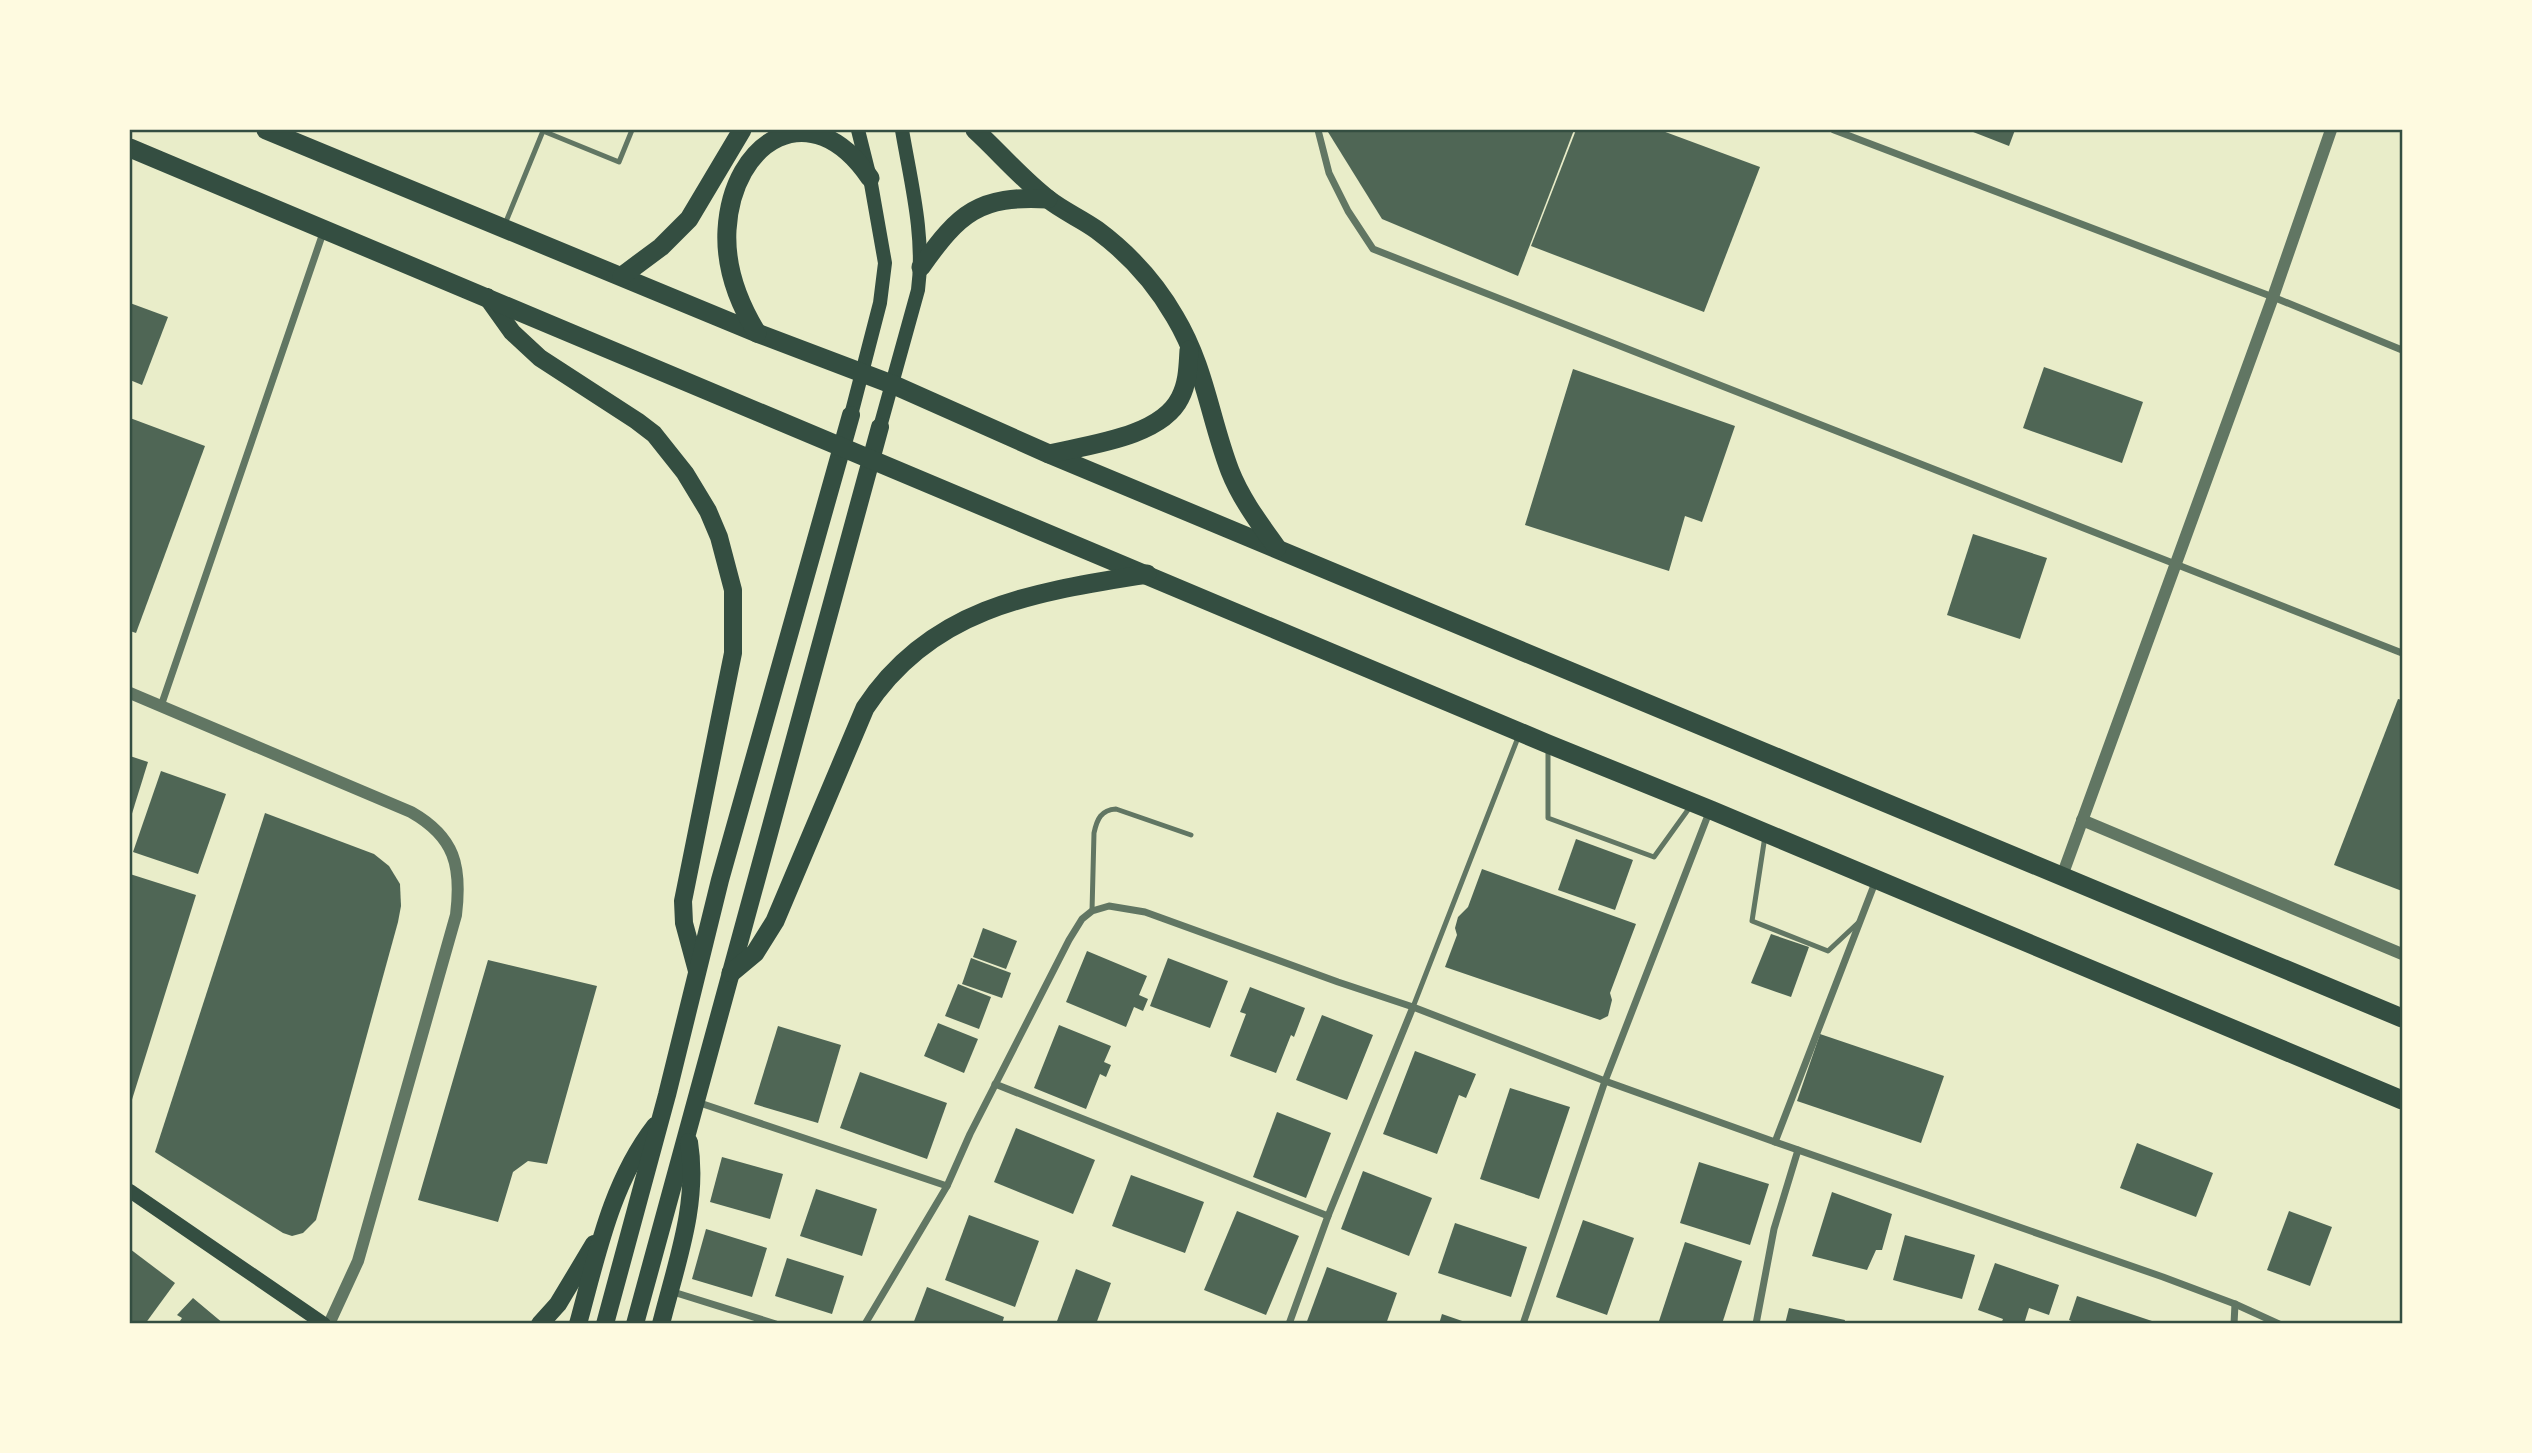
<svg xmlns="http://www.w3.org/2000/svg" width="2532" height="1453" viewBox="0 0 2532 1453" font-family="'PT Sans Narrow',sans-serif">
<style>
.building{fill:#4f6655}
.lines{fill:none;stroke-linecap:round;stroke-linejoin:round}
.service{stroke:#617663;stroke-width:5}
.minor{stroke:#617663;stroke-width:7}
.tertiary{stroke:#617663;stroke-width:12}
.secondary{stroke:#344e41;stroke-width:14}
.primary{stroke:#344e41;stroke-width:18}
.trunk{stroke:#344e41;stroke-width:19}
.neatline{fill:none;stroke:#344e41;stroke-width:2.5}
</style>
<rect width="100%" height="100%" fill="#e9edc9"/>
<g class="building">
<path d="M1329,130H1574L1518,276L1382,219L1328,132Z"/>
<path d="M1576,130H1660L1760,167L1704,312L1531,246Z"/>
<path d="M1968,130H2015L2009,146Z"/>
<path d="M130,303L168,317L142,385L130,380Z"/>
<path d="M2044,367L2143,402L2122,463L2023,428Z"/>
<path d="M1573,369L1735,426L1702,522L1685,516L1669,571L1525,525Z"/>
<path d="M130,418L205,446L136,633L130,631Z"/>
<path d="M1973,534L2047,558L2020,639L1947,615Z"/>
<path d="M2398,699L2402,700V891L2334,865Z"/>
<path d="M130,756L148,762L130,820Z"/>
<path d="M161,771L226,794L198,874L133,852Z"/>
<path d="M265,813L374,854L389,866L400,884L401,906L398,922L316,1220L303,1233L292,1236L283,1233L155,1152Z"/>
<path d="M1576,839L1633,860L1615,910L1558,890Z"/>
<path d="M1482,869L1636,924L1610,993L1612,1000L1608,1016L1600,1020L1445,967L1457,935L1455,928L1458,917L1468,907Z"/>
<path d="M130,874L196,895L130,1106Z"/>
<path d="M983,928L1017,941L1006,969L973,957Z"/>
<path d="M1771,934L1809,947L1791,997L1751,983Z"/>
<path d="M1087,951L1147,976L1139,995L1148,999L1143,1011L1134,1007L1126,1027L1066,1002Z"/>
<path d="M971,958L1011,973L1002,998L962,984Z"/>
<path d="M1168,958L1228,981L1210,1028L1150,1006Z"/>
<path d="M488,960L597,986L547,1164L528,1161L513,1172L498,1222L418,1200Z"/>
<path d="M958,984L991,997L979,1029L945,1016Z"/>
<path d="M1250,987L1305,1008L1294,1037L1291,1035L1276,1073L1230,1056L1246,1014L1240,1012Z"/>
<path d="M1322,1015L1373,1035L1347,1100L1296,1080Z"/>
<path d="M938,1023L978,1039L964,1073L924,1056Z"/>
<path d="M1059,1025L1111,1046L1104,1062L1111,1065L1106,1077L1100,1074L1086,1109L1034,1088Z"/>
<path d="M778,1026L841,1045L818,1123L754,1104Z"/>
<path d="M1820,1034L1944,1076L1921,1143L1797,1101Z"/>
<path d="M1415,1051L1476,1074L1466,1098L1459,1095L1437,1154L1383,1134Z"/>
<path d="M860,1072L947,1103L927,1159L840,1128Z"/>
<path d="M1510,1088L1570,1107L1539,1199L1480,1179Z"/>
<path d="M1277,1112L1331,1133L1306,1198L1253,1177Z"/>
<path d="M1016,1128L1095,1160L1073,1214L994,1182Z"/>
<path d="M2137,1143L2213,1173L2196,1217L2120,1188Z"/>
<path d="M722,1157L783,1174L770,1219L710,1202Z"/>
<path d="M1699,1162L1769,1184L1750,1245L1680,1223Z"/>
<path d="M1363,1171L1432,1198L1409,1256L1341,1229Z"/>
<path d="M1131,1175L1204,1202L1185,1253L1112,1226Z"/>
<path d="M816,1189L877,1209L862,1256L800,1236Z"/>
<path d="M1832,1192L1892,1214L1882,1250H1876L1867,1270L1812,1256Z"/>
<path d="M1237,1211L1299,1236L1266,1315L1204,1290Z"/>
<path d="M2289,1211L2332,1227L2310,1286L2267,1270Z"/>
<path d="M969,1215L1039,1241L1015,1307L945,1280Z"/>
<path d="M1583,1220L1634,1238L1607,1315L1556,1297Z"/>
<path d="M1455,1223L1527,1247L1511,1297L1438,1273Z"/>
<path d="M706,1229L767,1248L752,1297L692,1279Z"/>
<path d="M1905,1235L1975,1255L1962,1299L1893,1280Z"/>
<path d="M1685,1242L1742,1261L1722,1324H1666L1659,1321Z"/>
<path d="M130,1249L175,1283L145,1324H130Z"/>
<path d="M787,1258L844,1276L832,1314L775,1296Z"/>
<path d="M1995,1263L2059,1285L2049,1315L2029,1308L2024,1324H2001L2003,1319L1978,1310Z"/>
<path d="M1327,1267L1397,1293L1386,1324H1306Z"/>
<path d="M1076,1269L1111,1283L1096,1324H1065L1057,1321Z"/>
<path d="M927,1287L1004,1317L1002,1324H913Z"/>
<path d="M2077,1296L2158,1323V1324H2079L2069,1320Z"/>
<path d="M193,1298L224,1324H178L182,1318L177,1315Z"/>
<path d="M1789,1308L1845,1320L1844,1324H1785Z"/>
<path d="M1442,1314L1468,1323V1324H1439Z"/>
</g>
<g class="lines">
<g class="service">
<path d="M505,224L543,131L619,162L632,130"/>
<path d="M1548,747V818L1654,857L1690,807"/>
<path d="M1765,836L1752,921L1828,951L1859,922"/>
<path d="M1092,911L1094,833C1097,819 1101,810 1116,809L1191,835"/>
<path d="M1413,1007L1519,735"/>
</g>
<g class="minor">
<path d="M1318,130L1329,173L1348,211L1373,249L2402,653"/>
<path d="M1834,130L2273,297L2402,350"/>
<path d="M161,706L324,230"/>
<path d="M995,1084L1328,1216"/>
<path d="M697,1102L947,1186"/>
<path d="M1775,1142L1876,880"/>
<path d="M670,1291L776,1324"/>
<path d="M865,1324L947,1186L970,1134L1069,940L1082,919L1092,911L1109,906L1145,912L1338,982L1413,1007L1605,1081L1775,1142L2163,1277L2235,1304L2279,1324"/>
<path d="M1289,1324L1328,1216L1413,1007"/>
<path d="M1523,1324L1605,1081L1710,810"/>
<path d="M1756,1324L1774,1229L1798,1150"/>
<path d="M2234,1324L2235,1304"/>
</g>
<g class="tertiary">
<path d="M130,693L411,812C455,837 462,866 456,915L358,1261L329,1324"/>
<path d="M2082,820L2402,954"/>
<path d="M2062,876L2273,297L2331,130"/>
</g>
<g class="secondary">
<path d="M851,415L880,303L885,263L870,178L858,130"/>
<path d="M880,427L918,290C925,236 911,183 902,130"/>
<path d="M130,1191L324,1324"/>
</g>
<g class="primary">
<path d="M487,297L512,332L540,358L637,421L654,434L685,473L708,511L719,537L733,590V653L683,901L684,923L697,971"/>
<path d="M540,1324L558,1304L594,1244"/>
<path d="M578,1324C597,1255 611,1183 655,1126"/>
<path d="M605,1324L667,1095L720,880L851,415"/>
<path d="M635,1324L880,427"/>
<path d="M661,1324C676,1264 699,1204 689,1142"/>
</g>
<g class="trunk">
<path d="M266,130L757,333L894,385L1049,454L2402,1018"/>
<path d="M975,130C999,152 1022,179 1048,199C1063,211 1082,219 1097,230C1128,253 1156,284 1175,317C1205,367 1210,419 1230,471C1241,499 1260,524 1277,548"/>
<path d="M130,148L1548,744L1711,810L2402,1100"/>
<path d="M921,267C959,213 979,195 1048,199"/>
<path d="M622,276L661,247L689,219L742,130"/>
<path d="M757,333C738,302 725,267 727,230C732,140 811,91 870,178"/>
<path d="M1049,454C1087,445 1161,437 1180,398C1188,383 1188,366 1189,350"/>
<path d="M731,973L755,953L775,921L865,708C932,606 1036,592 1147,574"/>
</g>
</g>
<rect width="2532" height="1453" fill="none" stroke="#fefae0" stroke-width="262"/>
<rect x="131" y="131" width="2270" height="1191" class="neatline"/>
</svg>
